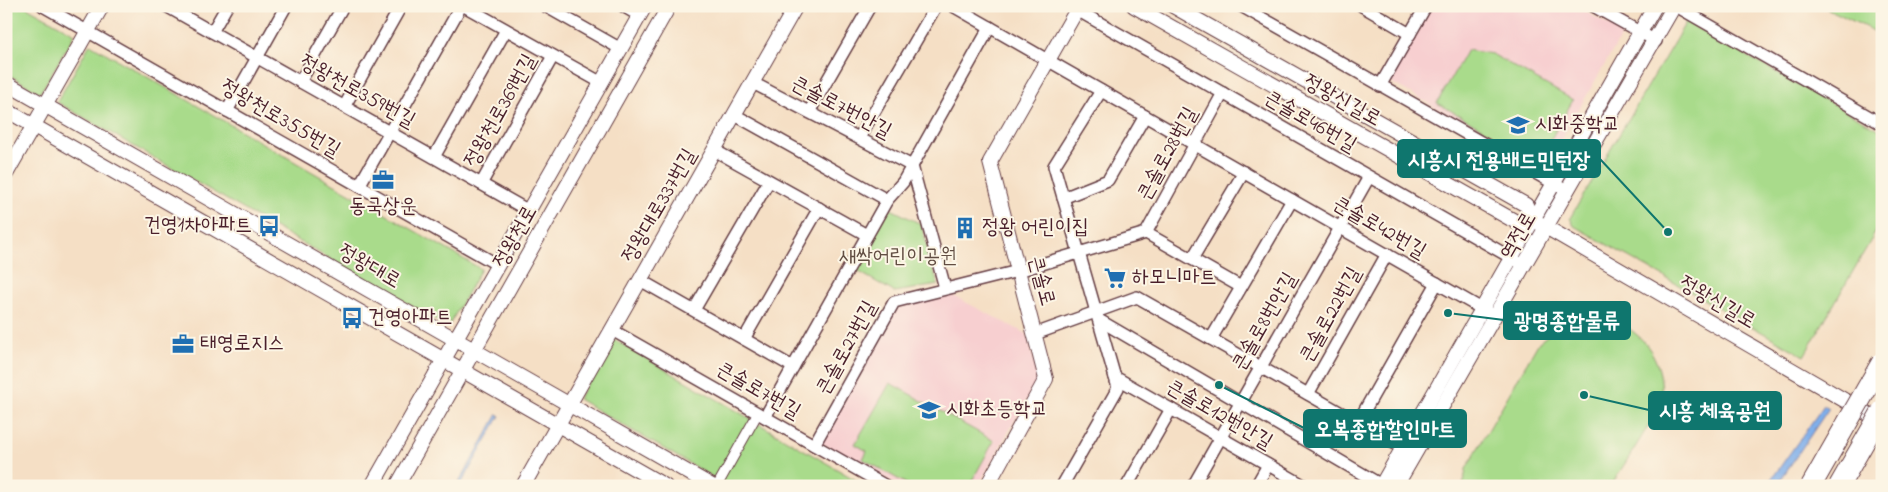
<svg xmlns="http://www.w3.org/2000/svg" width="1888" height="492" viewBox="0 0 1888 492" font-family="'Indie Flower','Poor Story',sans-serif">
<style>
.built{fill:#f7cfd0}
.green{fill:#a9db8b;stroke:#7a7d5b}
.water{fill:#80afea;stroke:#65678a}
.lines{fill:none;stroke-linecap:round;stroke-linejoin:round}
.pedestrian-casing{stroke:#643c42;stroke-width:11}
.minor-casing{stroke:#643c42;stroke-width:14}
.tertiary-casing{stroke:#643c42;stroke-width:16}
.pedestrian{stroke:#fff;stroke-width:9}
.minor{stroke:#fff;stroke-width:11}
.tertiary{stroke:#fff;stroke-width:14}
.motorway-bridge-casing{stroke:#643c42;stroke-width:22;stroke-linecap:butt}
.motorway-bridge{stroke:#fff;stroke-width:20}
.labels{text-anchor:middle;dominant-baseline:central;stroke-width:4;stroke-linejoin:round;paint-order:stroke}
.street-label{font-size:21px;fill:#4a1f2b;stroke:#fcf5e5}
.poi-label{font-size:21px;fill:#4a1f2b;stroke:#fcf5e5;text-anchor:start}
.park-label{font-size:21px;fill:#624e43;stroke:#fcf5e5}
.leader{fill:none;stroke:#0f766e;stroke-width:2}
.callout-dot{fill:#0f766e;stroke:#fcf5e5;stroke-width:2}
.callout{fill:#0f766e;stroke:#0f766e;stroke-width:2}
.callout-label{font-size:22px;text-anchor:middle;font-weight:bold;fill:#fff}
</style>
<rect width="100%" height="100%" fill="#fcf5e5"/>
<filter id="ink" filterUnits="userSpaceOnUse"><feTurbulence type="fractalNoise" baseFrequency=".02" numOctaves="2"/><feDisplacementMap in="SourceGraphic" scale="10" xChannelSelector="R" yChannelSelector="G"/><feConvolveMatrix kernelMatrix="1 2 1 2 8 2 1 2 1" color-interpolation-filters="sRGB"/></filter>
<filter id="wash" filterUnits="userSpaceOnUse"><feTurbulence type="fractalNoise" baseFrequency=".0096" numOctaves="4" result="noise"/><feDisplacementMap in="SourceGraphic" scale="20" xChannelSelector="R" yChannelSelector="G"/><feGaussianBlur stdDeviation="1.12" result="paint"/><feColorMatrix in="noise" values="0 0 0 0 0 0 0 0 0 0 0 0 0 0 0 0 0 1.4 0 .05"/><feComposite in="paint" operator="in"/></filter>
<g filter="url(#wash)">
<rect width="100%" height="100%" fill="#f5dfc5"/>
<g class="built">
<path d="M1432,6H1576L1623,33L1544,169L1389,81Z"/>
<path d="M948,293L1027,334L1039,378L978,486H899L820,442L895,309Z"/>
</g>
<g class="green">
<path d="M6,6H25L75,34L40,93L6,73Z"/>
<path d="M1822,6H1882V35Z"/>
<path d="M1686,22L1882,131V221L1804,356L1574,226L1570,218Z"/>
<path d="M90,44L481,269L448,327L57,102Z"/>
<path d="M1467,50L1492,54L1573,100L1539,160L1437,103Z"/>
<path d="M889,208L921,224L938,285L894,292L854,269Z"/>
<path d="M1580,319C1593,320 1607,319 1619,324C1649,335 1670,375 1658,406C1648,430 1625,462 1611,486H1463L1466,469L1539,342L1564,323Z"/>
<path d="M613,339L866,486H728L578,399Z"/>
<path d="M890,383L994,441L969,486H910L863,459L867,451L855,444Z"/>
</g>
<g class="water">
<path d="M1824,405L1829,408L1779,482L1775,486H1763L1773,477Z"/>
<path d="M498,414L500,416L460,486H457Z"/>
</g>
</g>
<g filter="url(#ink)">
<g class="lines">
<g class="pedestrian-casing">
<path id="pedestrian" d="M717,486L758,413"/>
</g>
<g class="minor-casing">
<g id="minor">
<path d="M43,6L498,265"/>
<path d="M166,6L529,211"/>
<path d="M464,6L602,83"/>
<path d="M545,6L621,49"/>
<path d="M623,6L640,16"/>
<path d="M953,6L1489,313"/>
<path d="M1070,6L1517,261"/>
<path d="M1241,6L1560,187"/>
<path d="M1362,6L1410,34"/>
<path d="M1593,6L1656,41"/>
<path d="M1676,6L1882,124"/>
<path d="M212,32L227,6"/>
<path d="M300,82L343,6"/>
<path d="M753,83L912,166L945,288"/>
<path d="M1380,86L1426,6"/>
<path d="M344,107L401,6"/>
<path d="M227,111L286,6"/>
<path d="M809,112L870,6"/>
<path d="M735,115L887,200"/>
<path d="M859,138L936,6"/>
<path d="M714,150L867,235"/>
<path d="M434,157L506,30"/>
<path d="M481,184L553,56"/>
<path d="M359,186L461,6"/>
<path d="M1063,198L1108,180L1145,116"/>
<path d="M1146,233L1223,93"/>
<path d="M1192,259L1244,172"/>
<path d="M640,280L793,367"/>
<path d="M694,310L769,181"/>
<path d="M1099,320L1383,486"/>
<path d="M612,330L886,486"/>
<path d="M1035,334L1137,297L1408,451"/>
<path d="M744,339L819,208"/>
<path d="M1211,339L1292,200"/>
<path d="M1115,377L1305,486"/>
<path d="M1308,394L1387,254"/>
<path d="M765,417L887,200L903,182L990,27"/>
<path d="M1358,422L1437,283"/>
<path d="M814,445L894,302L1018,271L1146,233L1241,287"/>
<path d="M990,480L1001,486"/>
<path d="M1062,486L1118,388L1054,166L1101,91"/>
<path d="M1127,486L1171,409"/>
<path d="M1193,486L1369,177"/>
<path d="M1256,486L1268,465"/>
</g>
</g>
<g class="tertiary-casing">
<g id="tertiary">
<path d="M1134,6L1518,223L1532,219"/>
<path d="M1173,6L1526,205L1532,219L1882,422"/>
<path d="M6,83L712,486"/>
<path d="M6,110L665,486"/>
<path d="M6,174L102,6"/>
<path d="M372,486L645,6"/>
<path d="M397,486L669,6"/>
<path d="M523,486L796,6"/>
<path d="M987,486L1046,379L990,162L1079,6"/>
<path d="M1381,486L1655,6"/>
<path d="M1396,486L1674,6"/>
</g>
</g>
<use href="#pedestrian" class="pedestrian"/>
<use href="#minor" class="minor"/>
<use href="#tertiary" class="tertiary"/>
<g class="motorway-bridge-casing">
<g id="motorway-bridge">
<path d="M1811,486L1882,362"/>
<path d="M1839,486L1882,411"/>
</g>
</g>
<use href="#motorway-bridge" class="motorway-bridge"/>
</g>
</g>
<defs>
<g id="school-bare" transform="scale(1.725)"><path d="M0-5L7-2L0 1L-7-2ZM-4 1L0 2.5L4 1V4Q0 6-4 4Z" fill="#1f6fb2" stroke="#fcf5e5" stroke-width="2.5" paint-order="stroke"/></g>
<g id="office-bare" transform="scale(1.725)"><path d="M-6-3h4V-5.5h4V-3h4V5H-6ZM-1-4.5V-3h2v-1.5ZM-6 0V1H6V0Z" fill="#1f6fb2" stroke="#fcf5e5" stroke-width="2.5" paint-order="stroke"/></g>
<g id="bus-bare" transform="scale(1.725)"><path d="M-5-6H5V4H4V6H2V4H-2V6H-4V4H-5ZM-3.5-4V0h7V-4ZM-3.5 1.2v1.5H-2V1.2ZM2 1.2v1.5H3.5V1.2Z" fill="#1f6fb2" stroke="#fcf5e5" stroke-width="2.5" paint-order="stroke"/></g>
<g id="building-bare" transform="scale(1.725)"><path d="M-4-6H4V6H1V3H-1V6H-4ZM-2.5-4.3h1.7v1.8h-1.7ZM.8-4.3h1.7v1.8H.8ZM-2.5-1h1.7V.8h-1.7ZM.8-1h1.7V.8H.8Z" fill="#1f6fb2" stroke="#fcf5e5" stroke-width="2.5" paint-order="stroke"/></g>
<g id="supermarket-bare" transform="scale(1.725)"><path d="M-6-5.5h2.5l.6 2H6L4.5 2H-2.5L-4.4-4H-6ZM-1.5 3.2a1.3 1.3 0 1 0 .1 0ZM3 3.2a1.3 1.3 0 1 0 .1 0Z" fill="#1f6fb2" stroke="#fcf5e5" stroke-width="2.5" paint-order="stroke"/></g>
</defs>
<g fill-rule="evenodd">
<use href="#school-bare" x="1518" y="125"/>
<use href="#office-bare" x="383" y="180"/>
<use href="#bus-bare" x="269" y="226"/>
<use href="#building-bare" x="965" y="228"/>
<use href="#supermarket-bare" x="1115" y="278"/>
<use href="#bus-bare" x="352" y="318"/>
<use href="#office-bare" x="183" y="344"/>
<use href="#school-bare" x="929" y="410"/>
</g>
<g class="labels">
<g class="street-label">
<text transform="translate(357 92) rotate(29)">정왕천로359번길</text>
<text transform="translate(1342 101) rotate(29)">정왕신길로</text>
<text transform="translate(841 108) rotate(28)">큰솔로7번안길</text>
<text transform="translate(501 111) rotate(-61)">정왕천로369번길</text>
<text transform="translate(280 119) rotate(30)">정왕천로355번길</text>
<text transform="translate(1310 122) rotate(30)">큰솔로46번길</text>
<text transform="translate(1168 154) rotate(-61)">큰솔로28번길</text>
<text transform="translate(660 206) rotate(-60)">정왕대로337번길</text>
<text transform="translate(1379 228) rotate(30)">큰솔로42번길</text>
<text transform="translate(1519 236) rotate(-60)">역전로</text>
<text transform="translate(516 237) rotate(-61)">정왕천로</text>
<text transform="translate(369 267) rotate(30)">정왕대로</text>
<text transform="translate(1041 281) rotate(75)">큰솔로</text>
<text transform="translate(1717 303) rotate(30)">정왕신길로</text>
<text transform="translate(1331 315) rotate(-61)">큰솔로22번길</text>
<text transform="translate(1265 322) rotate(-60)">큰솔로8번안길</text>
<text transform="translate(847 348) rotate(-61)">큰솔로27번길</text>
<text transform="translate(758 391) rotate(30)">큰솔로7번길</text>
<text transform="translate(1219 415) rotate(30)">큰솔로12번안길</text>
</g>
<g class="poi-label">
<text x="1535" y="125">시화중학교</text>
<text x="383" y="207" text-anchor="middle">동국상운</text>
<text x="252" y="226" text-anchor="end">건영1차아파트</text>
<text x="982" y="228">정왕 어린이집</text>
<text x="1132" y="278">하모니마트</text>
<text x="368" y="318">건영아파트</text>
<text x="200" y="344">태영로지스</text>
<text x="946" y="410">시화초등학교</text>
</g>
<g class="park-label">
<text x="898" y="257">새싹어린이공원</text>
</g>
</g>
<path class="leader" d="M1668 232L1600 159M1448 313L1504 320M1584 395L1649 410M1219 385L1304 428"/>
<g class="callout-dot">
<circle cx="1668" cy="232" r="5"/>
<circle cx="1448" cy="313" r="5"/>
<circle cx="1584" cy="395" r="5"/>
<circle cx="1219" cy="385" r="5"/>
</g>
<g class="callout">
<rect x="1398" y="140" width="202" height="37" rx="5"/>
<rect x="1504" y="302" width="126" height="37" rx="5"/>
<rect x="1649" y="392" width="132" height="37" rx="5"/>
<rect x="1304" y="410" width="162" height="37" rx="5"/>
</g>
<g class="callout-label">
<text x="1499" y="167">시흥시 전용배드민턴장</text>
<text x="1567" y="328">광명종합물류</text>
<text x="1715" y="418">시흥 체육공원</text>
<text x="1385" y="436">오복종합할인마트</text>
</g>
<rect width="1888" height="492" fill="none" stroke="#fcf5e5" stroke-width="25"/>
</svg>
